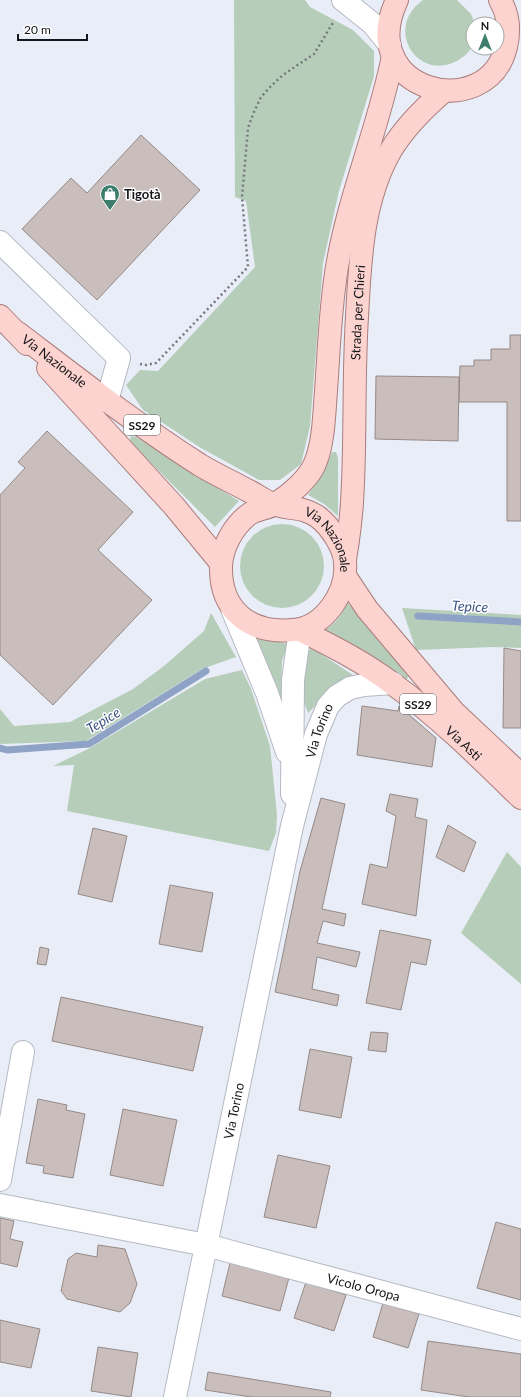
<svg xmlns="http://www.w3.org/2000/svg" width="521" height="1397" viewBox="0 0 521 1397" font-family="Lato,sans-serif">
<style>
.green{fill:#b6ceb9}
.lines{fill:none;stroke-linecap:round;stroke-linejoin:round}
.stream{stroke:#8fa3c6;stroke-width:7}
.building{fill:#c9bebb;stroke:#958a87}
.minor-casing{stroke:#b4b8c1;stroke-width:24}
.major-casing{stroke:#aa7d7b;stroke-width:24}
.path{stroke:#76787e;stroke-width:2.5;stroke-dasharray:2 3;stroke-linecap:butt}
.minor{stroke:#fff;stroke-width:22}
.major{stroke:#fdd3d0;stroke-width:22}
.labels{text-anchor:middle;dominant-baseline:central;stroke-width:3;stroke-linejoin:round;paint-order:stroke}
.shield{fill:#fff;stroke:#5b5c5e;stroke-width:1}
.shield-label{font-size:12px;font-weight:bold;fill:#151619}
.poi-label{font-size:13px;font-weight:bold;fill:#151619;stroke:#fff;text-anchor:start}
.street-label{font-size:13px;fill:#151619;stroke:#fff}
.water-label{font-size:14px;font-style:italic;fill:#3a5484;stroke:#fff}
</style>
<rect width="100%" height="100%" fill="#e9edf7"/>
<g class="green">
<path d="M234,0H305L310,7L353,30L374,51V76L339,191L323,263L310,426L301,464L280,480H259L201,448L143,410L126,385L140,370L158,371L255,267L246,201L235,197Z"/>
<path d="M423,0H457L471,14L475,24H473C473,31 475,39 472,46C470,51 465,56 460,59C420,85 382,29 423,0Z"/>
<path d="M131,436L136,437L239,501L215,527L134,446L130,440Z"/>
<path d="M332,452H336L338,458V516L324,504L308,495L321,477Z"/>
<circle cx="282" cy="566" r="42"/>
<path d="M347,602L409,676L404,683L325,630C335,624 344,613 347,602Z"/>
<path d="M402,608L521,615V648L493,647L416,650Z"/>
<path d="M211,613L236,657L202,669L86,741L0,744V709L14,726L70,722L133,689L164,666L204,631Z"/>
<path d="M257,636L288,644L282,661L281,697L279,699L257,644Z"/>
<path d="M307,649L315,650L356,677L320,701L308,713L303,699Z"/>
<path d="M242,670L251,689L270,746L277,815L276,833L269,851L67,811L74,765L53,766L90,748L205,679Z"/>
<path d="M507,852L521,867V984L461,933Z"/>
</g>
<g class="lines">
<g class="stream">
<path d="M418,616L521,622"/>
<path d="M0,748L7,750L89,744L206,671"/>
</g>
</g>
<g class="building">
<path d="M141,135L200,190L97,300L22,229L71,178L87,193Z"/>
<path d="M510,335H521V521H507V402H459L460,366H474V360H491V349H510Z"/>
<path d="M376,376L459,377L458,441L375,439Z"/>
<path d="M47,431L133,512L98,550L152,600L53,705L0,655V495L25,468L18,462Z"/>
<path d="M504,648L521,651V728H503Z"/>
<path d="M362,706L398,711L399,706L436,738L432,767L357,755Z"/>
<path d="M390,794L418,799L415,817L427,820L416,916L362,904L370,864L387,868L396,816L386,811Z"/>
<path d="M321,798L345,804L322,909L346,914L344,926L323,921L317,943L360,952L356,967L317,957L312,989L339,995L337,1006L275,992L300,871Z"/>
<path d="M448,825L476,842L464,872L436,857Z"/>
<path d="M93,828L127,836L112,902L78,894Z"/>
<path d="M170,885L213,893L202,952L159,944Z"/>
<path d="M380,930L431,940L426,965L411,962L401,1010L366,1003Z"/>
<path d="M40,947L49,949L46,965L37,964Z"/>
<path d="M61,997L203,1027L193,1071L52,1041Z"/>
<path d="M371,1032L388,1033L386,1052L368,1050Z"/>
<path d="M310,1049L352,1057L341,1118L299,1110Z"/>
<path d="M38,1099L67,1105L66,1110L85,1114L73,1178L43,1173L44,1166L26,1163Z"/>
<path d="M123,1109L177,1120L163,1186L110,1175Z"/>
<path d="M278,1155L330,1166L316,1228L264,1217Z"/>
<path d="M0,1218L14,1221L10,1239L23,1242L17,1267L0,1263Z"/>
<path d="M496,1222L521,1229V1300L477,1288Z"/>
<path d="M98,1245L125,1249L137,1284L130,1303L120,1312L67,1299L61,1291L68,1259L76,1253L97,1257Z"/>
<path d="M231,1259L290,1274L280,1311L222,1296Z"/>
<path d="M306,1282L346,1295L334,1331L294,1318Z"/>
<path d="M383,1303L419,1314L408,1348L373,1337Z"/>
<path d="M0,1320L40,1329L31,1368L0,1362Z"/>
<path d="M428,1341L521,1354V1397H469L421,1390Z"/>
<path d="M98,1347L138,1353L131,1397L91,1391Z"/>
<path d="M208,1372L331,1392L330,1397H251L205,1390Z"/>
</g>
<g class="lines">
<g class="minor-casing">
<g id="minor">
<path d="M343,0L373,24L390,45"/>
<path d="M0,242L119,358L107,401"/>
<path d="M232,609L267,693L287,752"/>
<path d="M292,794L293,680L300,630"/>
<path d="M0,1180L23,1052"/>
<path id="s1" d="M0,1205L206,1245L521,1329"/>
<path id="s2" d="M175,1397L292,826L316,734L328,706L337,696L350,688L364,685L393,683"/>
</g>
</g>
<g class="major-casing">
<g id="major">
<path d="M397,0C354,91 487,125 506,47C510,30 509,15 500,0"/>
<path d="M0,316L27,344"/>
<path id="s3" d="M18,333C77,378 137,425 200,465C215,474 232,482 247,490C256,494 264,501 273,504C289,510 303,506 318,517C330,526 344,547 345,562C348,592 324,628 293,630C250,634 220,611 221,566C222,547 233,527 248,515C256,509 267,509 275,504C290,495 310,478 316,461C324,439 324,415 326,391C329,350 330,308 337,267C349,195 379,127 393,56"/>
<path d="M48,368L174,506L221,563"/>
<path id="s4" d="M345,560C348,541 351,521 352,502C356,441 353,379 357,317C360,261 362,200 391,150C405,127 424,108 444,91"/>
<path d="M345,576L367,609L454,712L521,775"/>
<path id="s5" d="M300,630C332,646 364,662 393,684C439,717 480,758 521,798"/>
</g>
</g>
<path class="path" d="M140,364L146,365L156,363L248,267L242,197L248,128L254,112L261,97L271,86L283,75L314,54L334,21"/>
<use href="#minor" class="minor"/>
<use href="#major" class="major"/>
</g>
<defs>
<g id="shop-pin" transform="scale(1)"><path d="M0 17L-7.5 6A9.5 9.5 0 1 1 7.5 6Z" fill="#3d7d6b" stroke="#fff"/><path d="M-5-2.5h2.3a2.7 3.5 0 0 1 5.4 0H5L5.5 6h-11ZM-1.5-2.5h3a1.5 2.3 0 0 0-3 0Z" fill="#fff"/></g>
</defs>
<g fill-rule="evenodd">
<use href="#shop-pin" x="110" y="194"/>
</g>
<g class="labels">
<g class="shield">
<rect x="124" y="415" width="36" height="20" rx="3"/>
<rect x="400" y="694" width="36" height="20" rx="3"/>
</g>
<g class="shield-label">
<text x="142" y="425">SS29</text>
<text x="418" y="704">SS29</text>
</g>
<g class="poi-label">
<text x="124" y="194">Tigotà</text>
</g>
<g class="street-label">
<text stroke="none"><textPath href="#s4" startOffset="248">Strada per Chieri</textPath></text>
<text stroke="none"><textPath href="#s3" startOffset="46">Via Nazionale</textPath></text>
<text stroke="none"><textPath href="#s3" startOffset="380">Via Nazionale</textPath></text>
<text stroke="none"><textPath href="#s2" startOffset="682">Via Torino</textPath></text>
<text stroke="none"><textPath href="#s5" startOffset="200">Via Asti</textPath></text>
<text stroke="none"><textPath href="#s2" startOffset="292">Via Torino</textPath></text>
<text stroke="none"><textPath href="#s1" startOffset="373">Vicolo Oropa</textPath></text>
</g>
<g class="water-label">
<text transform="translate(470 606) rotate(3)">Tepice</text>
<text transform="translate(103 720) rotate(-31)">Tepice</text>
</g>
</g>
<g transform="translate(485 36)"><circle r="19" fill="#ffffff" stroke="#a1a2a3"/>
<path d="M0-3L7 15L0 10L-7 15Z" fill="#3d7d6b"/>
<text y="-6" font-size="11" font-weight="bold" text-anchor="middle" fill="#151619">N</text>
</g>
<path d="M18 34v6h69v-6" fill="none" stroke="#151619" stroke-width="2"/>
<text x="24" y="34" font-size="12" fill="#151619" stroke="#ffffff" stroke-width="3" paint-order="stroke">20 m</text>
</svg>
